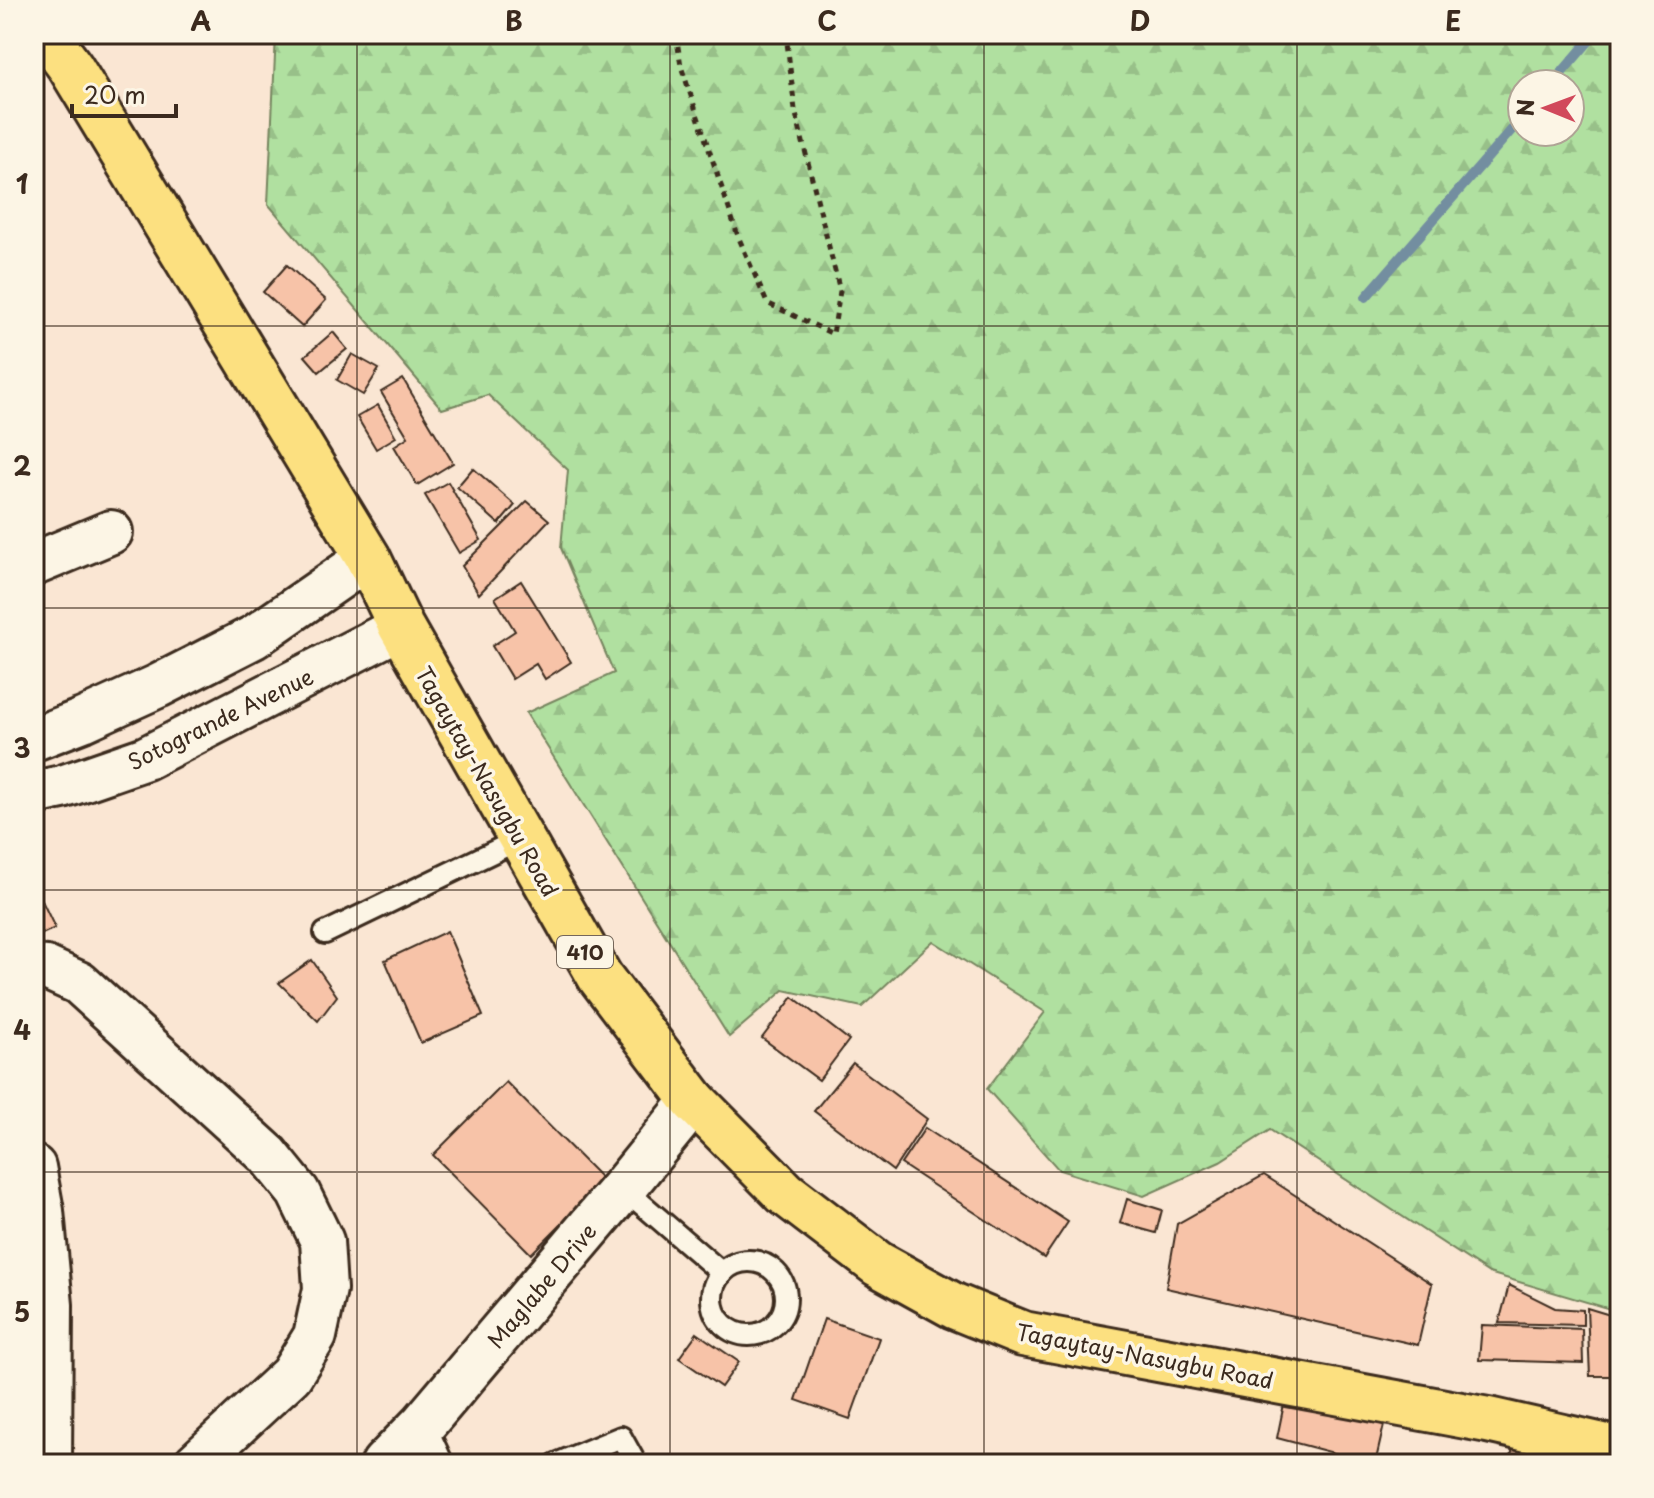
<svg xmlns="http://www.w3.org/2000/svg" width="1654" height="1498" viewBox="0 0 1654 1498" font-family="'Playpen Sans',sans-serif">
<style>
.forest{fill:url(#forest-firs);stroke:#76855f;stroke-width:2;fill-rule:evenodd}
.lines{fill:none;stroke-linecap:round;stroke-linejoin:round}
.stream{stroke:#738ea0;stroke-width:10}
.building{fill:#f7c3a8;stroke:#3b2a1e;stroke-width:2}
.service-casing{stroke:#3b2a1e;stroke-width:26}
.minor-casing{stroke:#3b2a1e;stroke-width:48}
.secondary-casing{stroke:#3b2a1e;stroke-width:50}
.primary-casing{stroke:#3b2a1e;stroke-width:50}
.path{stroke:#3b2a1e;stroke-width:5;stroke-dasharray:6 6;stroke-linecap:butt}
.service{stroke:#fcf5e5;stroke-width:20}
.minor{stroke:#fcf5e5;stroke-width:42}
.secondary{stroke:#fcf5e5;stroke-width:44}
.primary{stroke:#fce080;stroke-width:44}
.grid{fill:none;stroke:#3b2a1e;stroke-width:2;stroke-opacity:0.55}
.labels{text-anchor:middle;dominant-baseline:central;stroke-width:7;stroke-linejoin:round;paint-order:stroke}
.shield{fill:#fcf5e5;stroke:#75675a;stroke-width:2}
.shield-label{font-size:20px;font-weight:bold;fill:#3b2a1e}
.street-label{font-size:22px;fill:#3b2a1e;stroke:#fcf5e5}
.neatline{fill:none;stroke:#3b2a1e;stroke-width:3}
.grid-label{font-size:26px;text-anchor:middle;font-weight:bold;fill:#3b2a1e}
</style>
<defs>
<pattern id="forest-firs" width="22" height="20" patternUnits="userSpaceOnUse" patternTransform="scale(2)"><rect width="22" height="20" fill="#b0e0a0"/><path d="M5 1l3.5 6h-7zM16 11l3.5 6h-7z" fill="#98c089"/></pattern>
</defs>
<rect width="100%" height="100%" fill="#fae6d3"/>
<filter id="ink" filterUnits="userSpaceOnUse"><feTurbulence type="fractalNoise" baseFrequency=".0125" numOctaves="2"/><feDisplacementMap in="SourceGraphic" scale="16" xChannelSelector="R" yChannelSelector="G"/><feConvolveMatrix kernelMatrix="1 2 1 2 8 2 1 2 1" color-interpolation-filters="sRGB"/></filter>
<g filter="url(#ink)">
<path class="forest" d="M276,34H1620V1312L1489,1273L1270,1130L1220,1162L1144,1196L1059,1170L987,1089L1045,1012L933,941L862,1007L784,990L729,1037L526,713L614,673L561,548L568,470L488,395L442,409L268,204ZM1522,84H1570V132H1522Z"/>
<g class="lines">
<g class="stream">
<path d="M1552,84L1595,34"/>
<path d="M1366,297L1522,118"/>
</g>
</g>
<g class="building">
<path d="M287,265L326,300L302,327L263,292Z"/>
<path d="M333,332L347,349L319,372L305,356Z"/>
<path d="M352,354L379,369L363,395L337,380Z"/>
<path d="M403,379L453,463L417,485L394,446L408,437L381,392Z"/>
<path d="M378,405L396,437L376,449L357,417Z"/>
<path d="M473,468L515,505L499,524L457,487Z"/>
<path d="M448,482L481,540L459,553L425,495Z"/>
<path d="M527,501L549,520L479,594L462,566Z"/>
<path d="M521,581L571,662L545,679L536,664L512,679L492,646L515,631L495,598Z"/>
<path d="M34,884L55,928L34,938Z"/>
<path d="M447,931L483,1016L421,1043L385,960Z"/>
<path d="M312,960L337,996L318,1021L279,983Z"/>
<path d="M793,997L849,1040L819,1080L762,1038Z"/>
<path d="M853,1063L927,1119L893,1171L814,1111Z"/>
<path d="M506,1082L604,1181L531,1254L433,1155Z"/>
<path d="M925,1128L1068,1222L1044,1258L901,1164Z"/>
<path d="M1264,1175L1432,1284L1418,1345L1166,1288L1177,1224Z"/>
<path d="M1127,1199L1162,1210L1156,1233L1120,1223Z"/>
<path d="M1509,1285L1555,1308L1583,1310V1325L1499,1323Z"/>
<path d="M1587,1308L1620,1318V1376H1590Z"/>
<path d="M824,1319L879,1338L850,1419L796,1400Z"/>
<path d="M1482,1325L1582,1329L1583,1363L1479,1360Z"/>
<path d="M697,1333L739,1362L721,1387L679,1358Z"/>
<path d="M1285,1399L1384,1425L1375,1464L1277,1438Z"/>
<path d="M1513,1446L1582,1464H1510Z"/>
</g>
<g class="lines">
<g class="service-casing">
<g id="service">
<path d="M325,933L520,839"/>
<path d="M623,1188L722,1273"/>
<circle cx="749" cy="1298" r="37"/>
<path d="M424,1423L443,1464"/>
<path d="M556,1464L621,1437L636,1464"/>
</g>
</g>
<g class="minor-casing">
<g id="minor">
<path d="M34,564L111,532"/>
<path d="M34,739L83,720L158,686L254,637L368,558"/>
<path d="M34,793L62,787L146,758L401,627"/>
<path d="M34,967L46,968L79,983L268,1155L298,1192L322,1241L325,1289L315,1336L291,1375L195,1464"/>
<path d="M34,1167L42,1211L51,1305L50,1464"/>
</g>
</g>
<g class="secondary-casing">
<path id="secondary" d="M384,1464L424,1423L623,1188L694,1101"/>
</g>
<g class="primary-casing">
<path id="primary" d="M46,34L71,68L368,558L401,627L600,977L694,1101L785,1193L878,1264L954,1306L1023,1334L1488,1420L1620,1450"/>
</g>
<path class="path" d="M676,34L681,66L738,236L767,303L833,334L840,291L795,110L786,34"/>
<use href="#service" class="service"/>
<use href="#minor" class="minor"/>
<use href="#secondary" class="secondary"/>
<use href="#primary" class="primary"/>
</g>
</g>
<path class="grid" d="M357,34V1464M670,34V1464M984,34V1464M1297,34V1464M34,326H1620M34,608H1620M34,890H1620M34,1172H1620"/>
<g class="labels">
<rect class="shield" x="557" y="936" width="56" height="32" rx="6"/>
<g class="shield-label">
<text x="585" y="952">410</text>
</g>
<g class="street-label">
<text transform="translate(220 718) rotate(-26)">Sotogrande Avenue</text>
<text transform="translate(488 781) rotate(60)">Tagaytay-Nasugbu Road</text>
<text transform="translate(541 1285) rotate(-50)">Maglabe Drive</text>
<text transform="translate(1145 1355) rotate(11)">Tagaytay-Nasugbu Road</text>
</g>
</g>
<rect width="1654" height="1498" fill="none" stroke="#fcf5e5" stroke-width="88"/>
<g transform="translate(1546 108) rotate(271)"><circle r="38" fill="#fcf5e5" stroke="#afa495" stroke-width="2"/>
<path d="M0-6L14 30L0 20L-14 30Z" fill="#d1495b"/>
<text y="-12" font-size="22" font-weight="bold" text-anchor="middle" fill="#3b2a1e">N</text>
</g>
<path d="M72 104v12h104v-12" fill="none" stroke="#3b2a1e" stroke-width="4"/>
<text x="84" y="104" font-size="24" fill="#3b2a1e" stroke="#fcf5e5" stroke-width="6" paint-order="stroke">20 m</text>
<rect x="44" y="44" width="1566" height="1410" class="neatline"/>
<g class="grid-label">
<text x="201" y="31">A</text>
<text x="514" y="31">B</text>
<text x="827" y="31">C</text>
<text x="1140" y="31">D</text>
<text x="1453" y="31">E</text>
<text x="22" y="194">1</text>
<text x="22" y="476">2</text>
<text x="22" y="758">3</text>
<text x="22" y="1040">4</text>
<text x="22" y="1322">5</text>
</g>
</svg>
